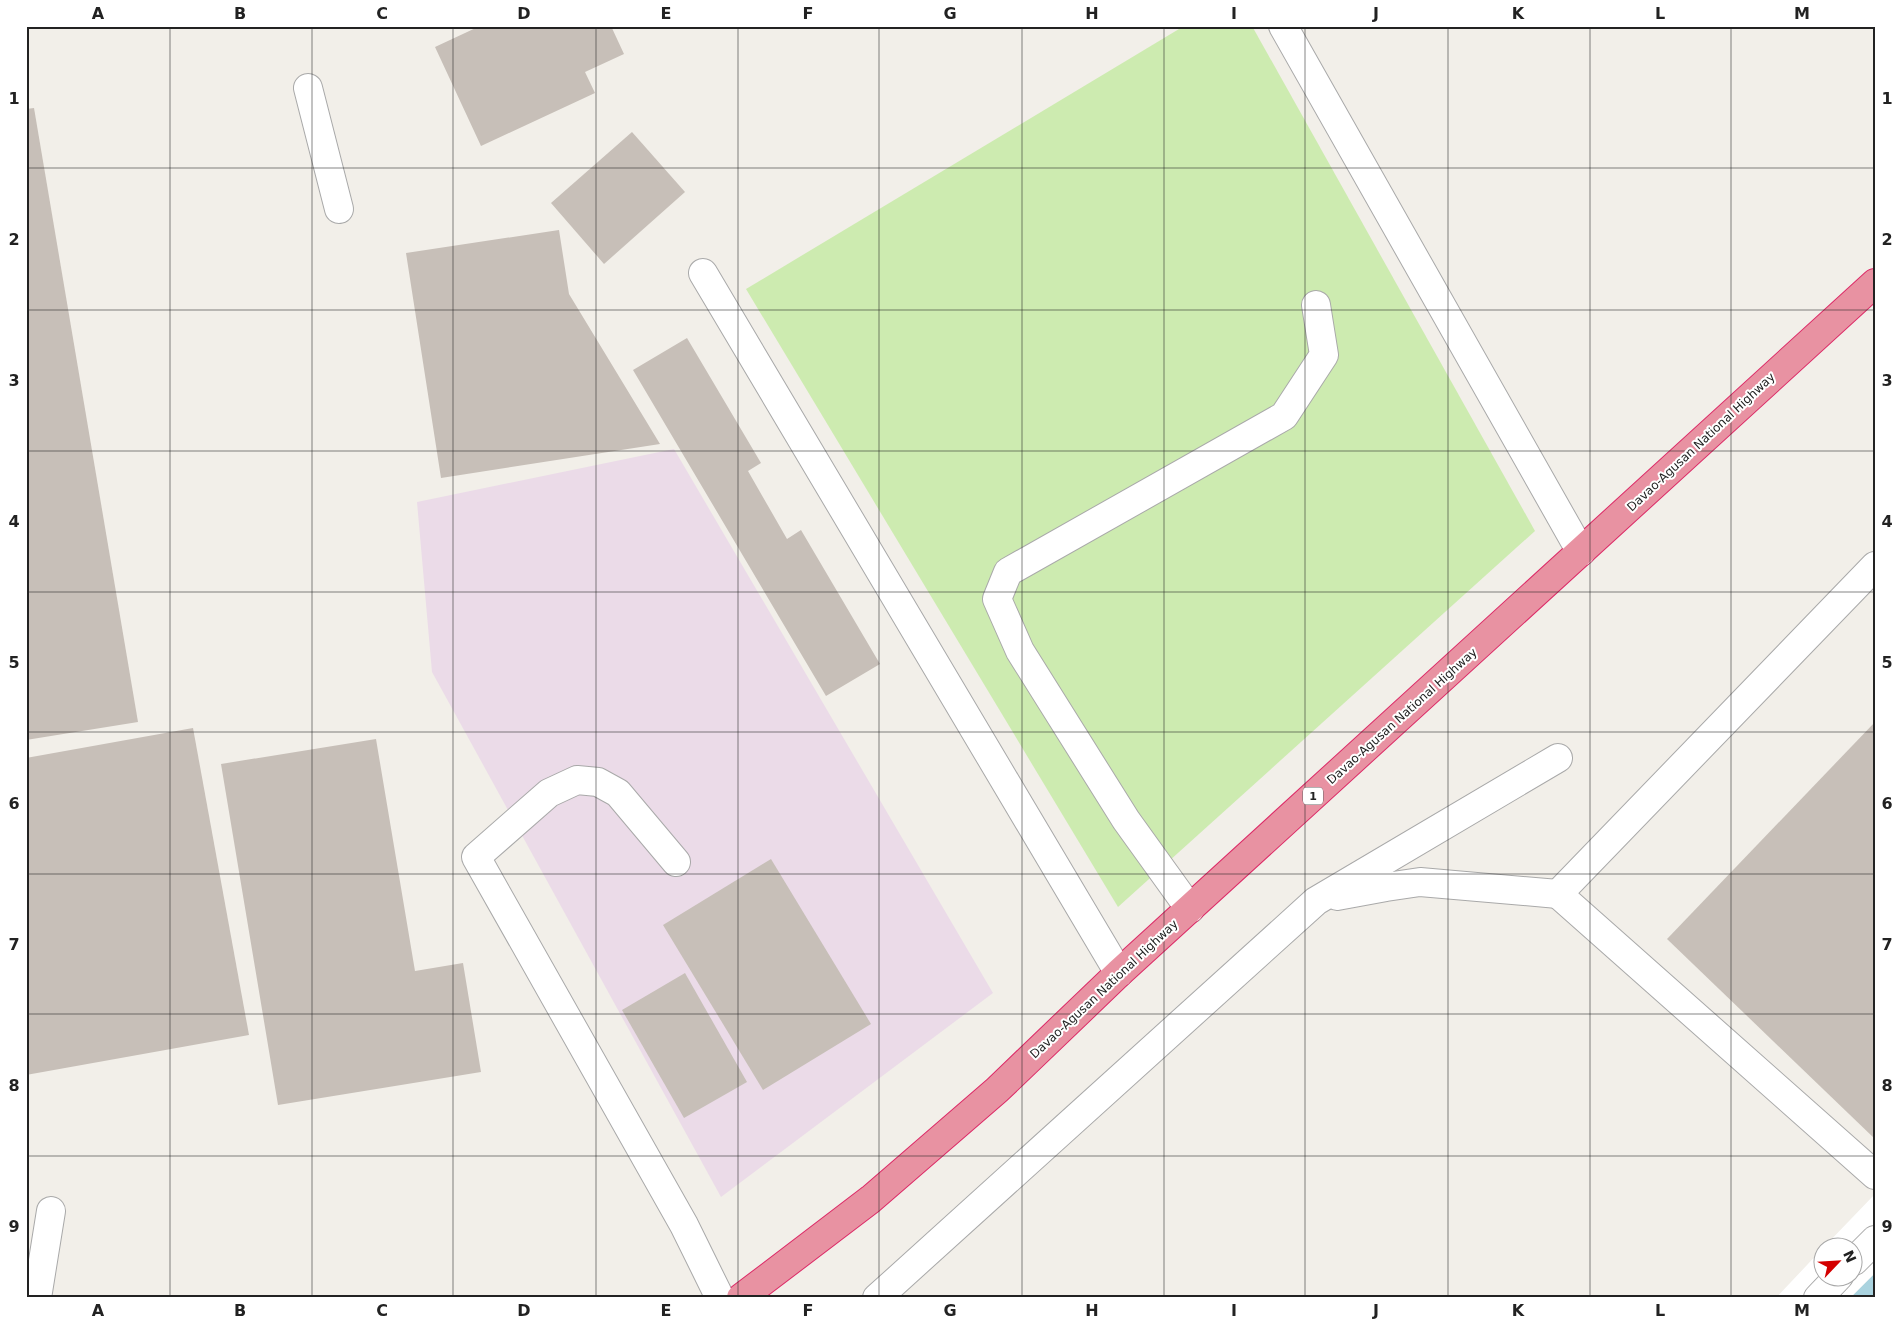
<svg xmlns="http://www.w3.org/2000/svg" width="1901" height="1324" viewBox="0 0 1901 1324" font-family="'DejaVu Sans',sans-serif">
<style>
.industrial{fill:#ebdbe8}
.grass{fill:#cdebb0}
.water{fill:#aad3df}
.pier{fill:#fff}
.building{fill:#c7bfb8}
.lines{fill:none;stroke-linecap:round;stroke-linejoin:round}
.minor-casing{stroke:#a9a9a9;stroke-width:30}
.highway-casing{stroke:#dc2a67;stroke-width:30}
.minor{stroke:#fff;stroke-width:28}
.highway{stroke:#e892a2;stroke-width:28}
.grid{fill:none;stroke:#222;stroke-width:1;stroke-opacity:0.55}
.labels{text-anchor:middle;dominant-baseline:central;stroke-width:4;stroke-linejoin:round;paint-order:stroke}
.shield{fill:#fff;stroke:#646464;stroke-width:1}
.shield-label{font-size:11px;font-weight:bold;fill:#222}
.street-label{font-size:12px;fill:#222;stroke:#fff}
.neatline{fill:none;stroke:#222;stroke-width:2}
.grid-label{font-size:16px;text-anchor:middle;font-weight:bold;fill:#222}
</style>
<rect width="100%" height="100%" fill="#f2efe9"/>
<path class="industrial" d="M674,449L993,993L721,1197L432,672L417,502Z"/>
<path class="grass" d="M1184,26H1252L1535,531L1118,907L746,289Z"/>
<path class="water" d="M1875,1273V1298H1850Z"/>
<path class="pier" d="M1875,1194V1273L1850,1298H1776L1823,1248L1824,1276H1854V1246H1825Z"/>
<g class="building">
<path d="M480,26H611L624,54L585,72L595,93L481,146L435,47Z"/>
<path d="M34,108L138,722L26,740V109Z"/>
<path d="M632,132L685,192L604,264L551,203Z"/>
<path d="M559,230L569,294L660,444L441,478L406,253Z"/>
<path d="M687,338L761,463L748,471L787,539L801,530L880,664L826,696L633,370Z"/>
<path d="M1875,722V1139L1667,939Z"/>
<path d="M193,728L249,1035L26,1075V758Z"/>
<path d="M376,739L415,971L463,963L481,1072L278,1105L221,764Z"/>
<path d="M771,859L871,1024L763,1090L663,925Z"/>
<path d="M685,973L747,1082L684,1118L622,1010Z"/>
</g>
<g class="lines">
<g class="minor-casing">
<g id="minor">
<path d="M1283,26L1581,552"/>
<path d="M308,88L339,209"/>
<path d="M703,273L1119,973"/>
<path d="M1875,566L1558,894L1875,1175"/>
<path d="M676,862L618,793L598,782L577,780L549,793L476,857L684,1225L720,1298"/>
<path d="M1337,896L1386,887L1420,882L1558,894"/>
<path d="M1190,909L1126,820L1020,651L997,599L1008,572L1284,416L1324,355L1316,305"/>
<path d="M1854,1261L1875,1240"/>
<path d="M37,1298L51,1211"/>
<path d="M877,1298L1316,901L1558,758"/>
<path d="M1818,1298L1839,1276"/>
</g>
</g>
<g class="highway-casing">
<path id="highway" d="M741,1298L871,1199L997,1090L1119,973L1875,283"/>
</g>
<use href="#minor" class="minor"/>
<use href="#highway" class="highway"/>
</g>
<path class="grid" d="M170,26V1298M312,26V1298M453,26V1298M596,26V1298M738,26V1298M879,26V1298M1022,26V1298M1164,26V1298M1305,26V1298M1448,26V1298M1590,26V1298M1731,26V1298M26,168H1875M26,310H1875M26,451H1875M26,592H1875M26,732H1875M26,874H1875M26,1014H1875M26,1156H1875"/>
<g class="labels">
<rect class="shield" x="1303" y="787.5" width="20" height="17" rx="4"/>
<g class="shield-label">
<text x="1313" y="796">1</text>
</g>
<g class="street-label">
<text transform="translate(1701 442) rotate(-43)">Davao-Agusan National Highway</text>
<text transform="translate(1402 716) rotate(-42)">Davao-Agusan National Highway</text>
<text transform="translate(1104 989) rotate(-43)">Davao-Agusan National Highway</text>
</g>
</g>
<rect width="1901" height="1324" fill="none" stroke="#ffffff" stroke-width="55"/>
<g transform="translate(1838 1262) rotate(65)"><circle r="24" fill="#ffffff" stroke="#a7a7a7"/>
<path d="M0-4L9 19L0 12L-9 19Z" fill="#d40000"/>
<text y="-8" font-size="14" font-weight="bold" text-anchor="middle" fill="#222222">N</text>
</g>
<rect x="28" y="28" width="1846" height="1268" class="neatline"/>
<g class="grid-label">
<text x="98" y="19">A</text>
<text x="240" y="19">B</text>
<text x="382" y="19">C</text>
<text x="524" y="19">D</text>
<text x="666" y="19">E</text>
<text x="808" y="19">F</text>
<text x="950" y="19">G</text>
<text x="1092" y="19">H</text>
<text x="1234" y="19">I</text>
<text x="1376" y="19">J</text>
<text x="1518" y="19">K</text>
<text x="1660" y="19">L</text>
<text x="1802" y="19">M</text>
<text x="14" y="104">1</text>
<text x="1887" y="104">1</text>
<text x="14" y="245">2</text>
<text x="1887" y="245">2</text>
<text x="14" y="386">3</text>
<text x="1887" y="386">3</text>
<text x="14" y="527">4</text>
<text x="1887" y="527">4</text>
<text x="14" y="668">5</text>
<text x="1887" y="668">5</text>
<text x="14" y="809">6</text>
<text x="1887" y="809">6</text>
<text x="14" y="950">7</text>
<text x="1887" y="950">7</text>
<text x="14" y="1091">8</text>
<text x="1887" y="1091">8</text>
<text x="14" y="1232">9</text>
<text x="1887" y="1232">9</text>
<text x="98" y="1316">A</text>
<text x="240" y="1316">B</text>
<text x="382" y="1316">C</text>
<text x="524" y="1316">D</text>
<text x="666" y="1316">E</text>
<text x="808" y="1316">F</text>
<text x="950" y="1316">G</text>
<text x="1092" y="1316">H</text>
<text x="1234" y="1316">I</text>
<text x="1376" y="1316">J</text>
<text x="1518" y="1316">K</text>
<text x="1660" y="1316">L</text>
<text x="1802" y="1316">M</text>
</g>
</svg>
